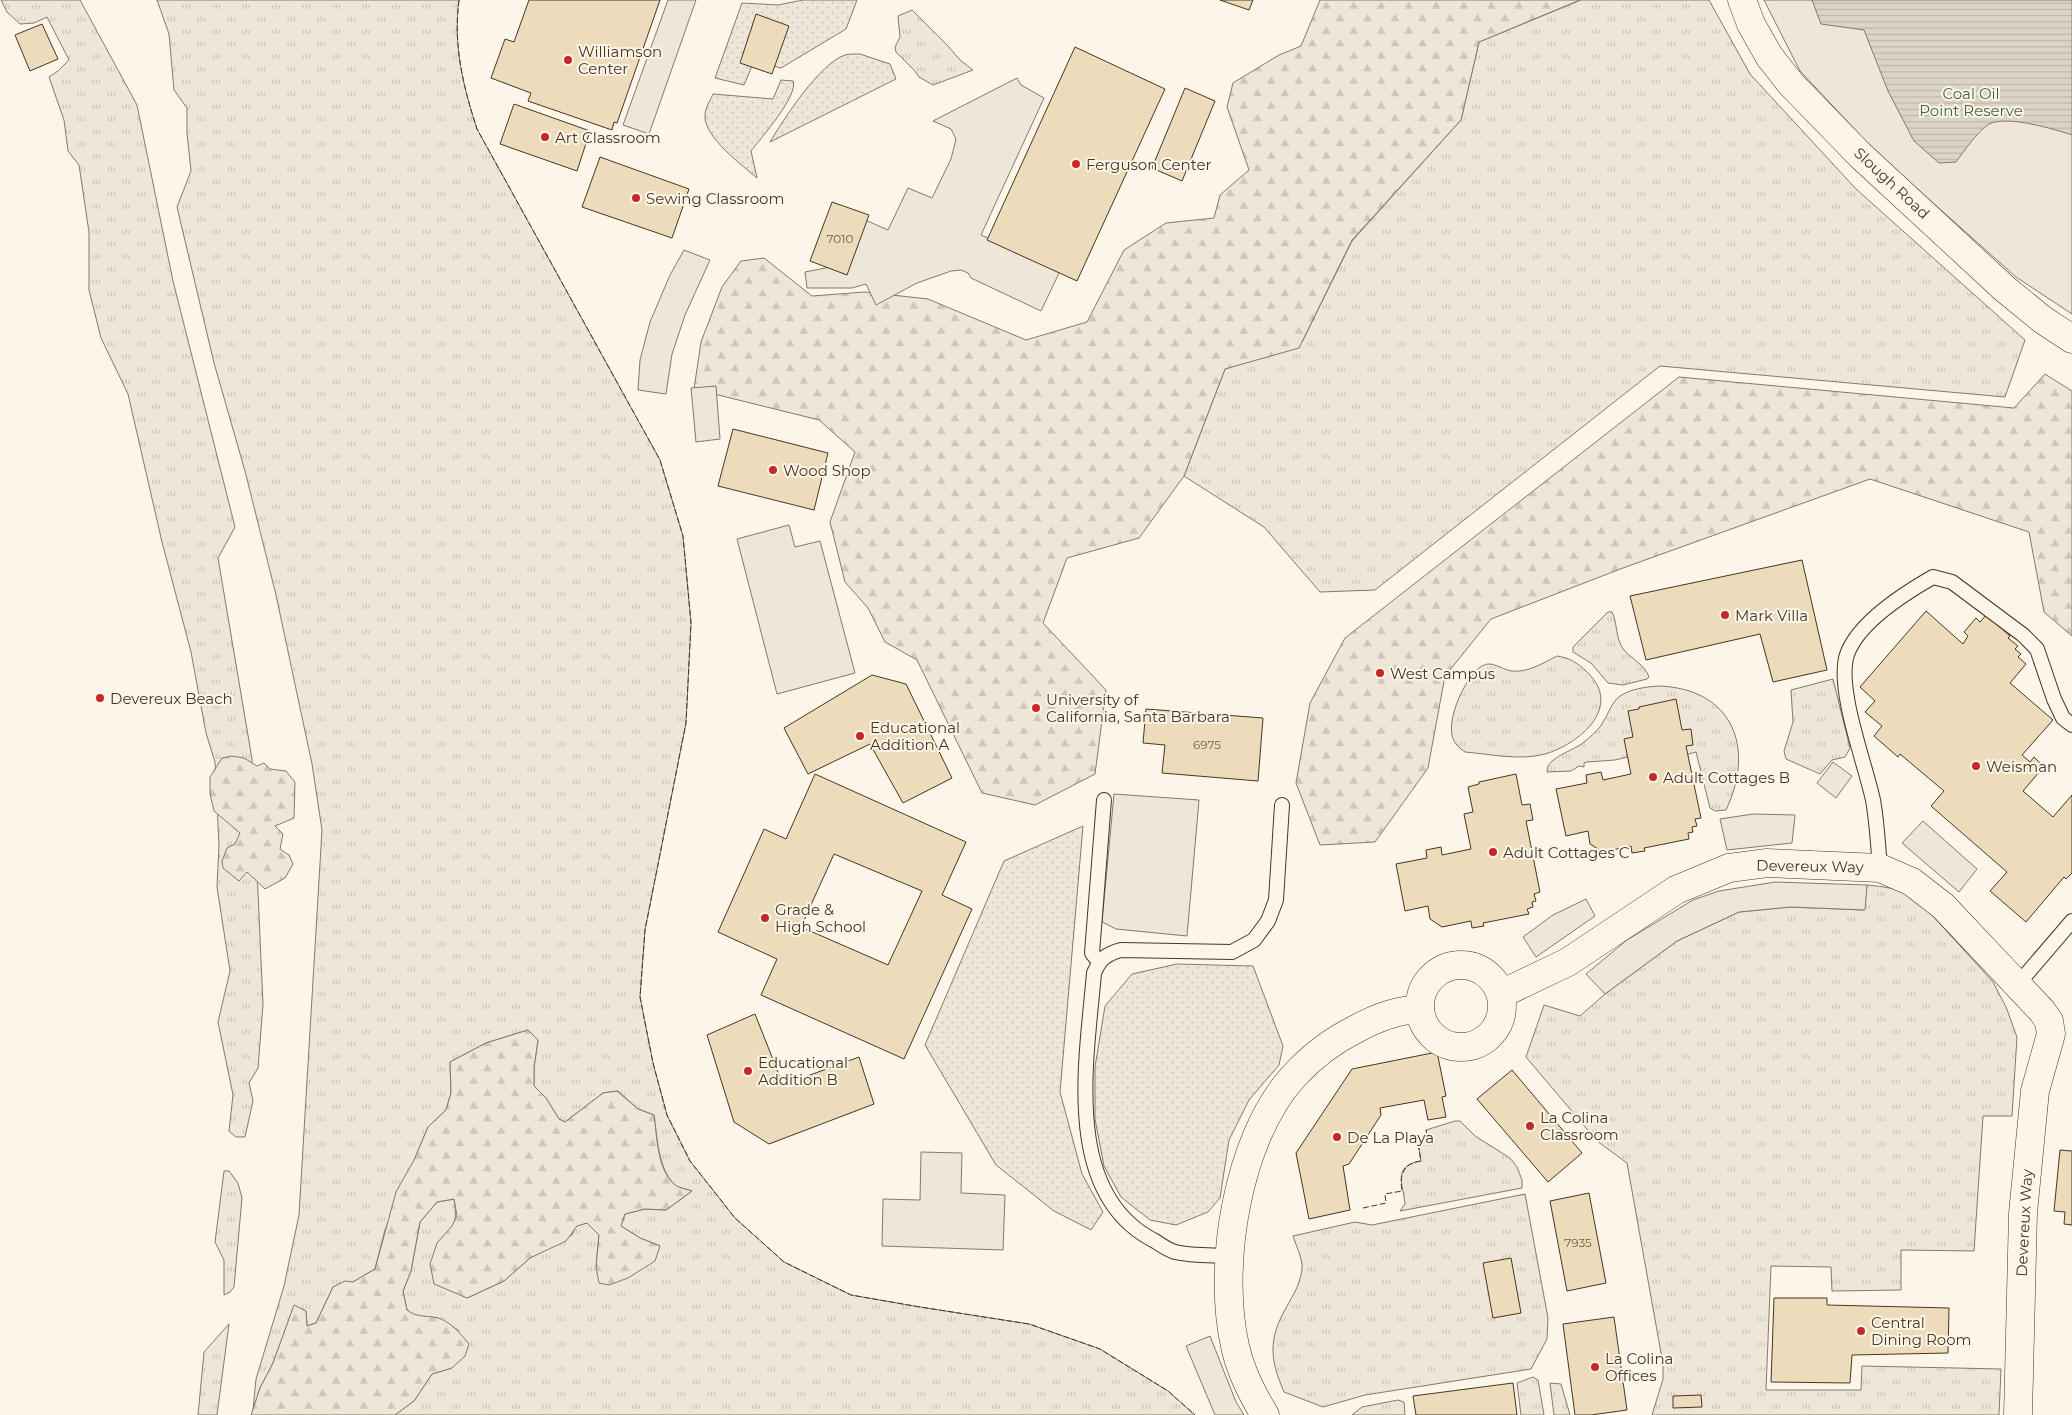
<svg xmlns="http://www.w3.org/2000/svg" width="2072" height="1415" viewBox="0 0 2072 1415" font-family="Montserrat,sans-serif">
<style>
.grass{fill:url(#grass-tufts);stroke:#887966}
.forest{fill:url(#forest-firs);stroke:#887966}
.park{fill:#ede6d9;stroke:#887966}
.garden{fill:url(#garden-dots);stroke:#887966}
.parking{fill:#ede7d9;stroke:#887966}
.water{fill:url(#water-rules);stroke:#887966}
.building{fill:#ecdcbc;stroke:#4a3520;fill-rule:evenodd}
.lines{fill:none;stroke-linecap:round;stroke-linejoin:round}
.lane-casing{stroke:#4a3520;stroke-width:16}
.street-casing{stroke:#4a3520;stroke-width:29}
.lane{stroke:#fbf6e9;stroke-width:14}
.street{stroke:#fbf6e9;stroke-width:28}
.fence{stroke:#4a3520;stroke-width:1;stroke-dasharray:6 2.5;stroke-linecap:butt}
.poi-dot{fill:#c62828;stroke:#fbf6e9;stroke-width:2}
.labels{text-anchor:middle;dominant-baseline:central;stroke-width:4;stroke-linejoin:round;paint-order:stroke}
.number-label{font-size:12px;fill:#725f47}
.poi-label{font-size:15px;fill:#4a3520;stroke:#fbf6e9;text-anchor:start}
.park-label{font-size:15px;fill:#436837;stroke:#fbf6e9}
.street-label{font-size:15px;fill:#4a3520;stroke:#fbf6e9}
</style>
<defs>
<pattern id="grass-tufts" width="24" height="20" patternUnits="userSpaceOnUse" patternTransform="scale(1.25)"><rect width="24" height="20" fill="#ede6d9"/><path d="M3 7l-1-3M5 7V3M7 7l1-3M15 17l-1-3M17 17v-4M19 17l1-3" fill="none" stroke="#cdc6ba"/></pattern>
<pattern id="forest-firs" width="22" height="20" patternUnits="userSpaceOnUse" patternTransform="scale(1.25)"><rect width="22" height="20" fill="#ede6d9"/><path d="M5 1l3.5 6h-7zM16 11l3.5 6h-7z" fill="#cdc6ba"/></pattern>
<pattern id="garden-dots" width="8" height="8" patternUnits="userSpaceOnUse" patternTransform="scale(1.25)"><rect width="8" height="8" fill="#ede6d9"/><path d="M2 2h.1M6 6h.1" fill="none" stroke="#cdc6ba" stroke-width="1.8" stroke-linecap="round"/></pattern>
<pattern id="water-rules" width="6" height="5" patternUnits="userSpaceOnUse" patternTransform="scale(1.25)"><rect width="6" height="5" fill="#dcd4c6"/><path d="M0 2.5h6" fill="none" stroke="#beb7aa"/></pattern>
</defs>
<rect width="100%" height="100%" fill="#fbf6e9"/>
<g class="grass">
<path d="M1,0H80L137,105L173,281L235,527L218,558L252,759L263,1004L258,1068L249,1083L253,1101L245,1137H236L229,1131L233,1095L218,1022L230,971L217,887L219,846L215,762L206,733L191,652L162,542L128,394L101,338L89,290V232L79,165L68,151L64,120L49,77L58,71L69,60L47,17L34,23L20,24L7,12Z"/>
<path d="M157,0H459C453,45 463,86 477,129L660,460L683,536L691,623L686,723L645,930L640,997L653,1063L667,1115L690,1161L735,1218L784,1262L851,1295L920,1307L1029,1324L1100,1349L1168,1391L1195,1415H395L414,1401L432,1374L452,1368L458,1330L438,1318L415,1316L407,1310L403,1291L411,1271L420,1222L437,1202L454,1199C458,1225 454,1225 437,1243L467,1298L504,1281L530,1258L572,1235L576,1226L587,1223L599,1234L596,1267L660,1246L640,1238L621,1226L625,1214L645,1209L666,1210L692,1191C686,1189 678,1188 674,1184C658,1168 657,1136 654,1115L638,1109L618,1091L603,1093L565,1122L559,1119L546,1098L534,1086V1067L538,1040L528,1030L486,1043L450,1062L451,1093L446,1110L428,1127L385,1230L375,1269L353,1282L333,1287L316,1323L307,1326L306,1311L294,1306L273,1363L260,1388L253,1410L256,1379L284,1286L299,1215L322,830L312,764L276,595L245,471L214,363L177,207L191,171L187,133V108L174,90L169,34Z"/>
<path d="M1581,0H1709L1750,74L1856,189L2025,340L2005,397L1660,366L1375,590L1320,592L1264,527L1184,476L1225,369L1302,342L1352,241L1461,120L1479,42Z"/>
<path d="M912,10L947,45L960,60L973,70L933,85L919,77L915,71L896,52L895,47L900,37L898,16Z"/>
<path d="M1608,612H1612C1618,624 1615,639 1624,650C1632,659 1645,665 1649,677L1647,679L1623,685L1608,683L1591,663L1573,652V647Z"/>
<path d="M1557,656C1570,658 1578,663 1587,672C1624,707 1579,744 1545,754C1520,761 1490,754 1465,752C1461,749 1456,745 1454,741C1444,723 1465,676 1482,666C1491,660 1501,669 1511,671C1528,673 1543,663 1557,656Z"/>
<path d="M1833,679L1850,748L1845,757L1832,760L1820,774L1786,759L1784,751L1793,722L1791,690Z"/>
<path d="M1658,686C1732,688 1756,747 1726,810L1715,811L1710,808L1696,752L1681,756L1640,754L1615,760L1587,762L1584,763V767L1579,766L1571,771L1547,772C1546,757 1574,751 1584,742C1591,736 1599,730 1603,722C1609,713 1611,703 1620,696C1631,689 1645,687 1658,686Z"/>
<path d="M1867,885C1888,887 1904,889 1921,903L1993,982L2006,1007L2017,1037L2012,1116H1983L1974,1251L1901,1250V1290L1832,1291L1831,1267L1771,1266L1766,1390H1861L1862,1366L2001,1369L1999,1415H1652L1663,1379V1364L1627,1163L1597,1141L1526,1057L1544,1005L1580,1016L1605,994L1677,941L1739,912L1791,907L1864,910Z"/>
<path d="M1455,1121H1460L1475,1136L1510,1158L1517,1167L1522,1180V1188L1400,1211L1405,1204C1403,1183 1392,1166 1421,1161L1418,1143L1428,1140L1426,1130Z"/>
<path d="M224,1171H229L238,1183L242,1198L234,1287L230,1292L224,1295V1260L215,1242Z"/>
<path d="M1525,1194L1548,1318L1547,1339L1531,1369L1365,1395L1323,1407L1284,1392C1270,1360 1268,1339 1286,1308C1293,1295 1300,1285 1302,1269C1303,1259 1296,1246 1293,1236L1355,1222L1372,1225Z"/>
<path d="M229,1324L217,1415H198L204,1352Z"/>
<path d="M1533,1377L1538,1380L1544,1415H1521L1517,1383Z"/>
<path d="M1550,1383L1561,1384L1570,1415H1554Z"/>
<path d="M1398,1400L1404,1402L1405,1415H1352L1362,1407Z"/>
</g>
<g class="forest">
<path d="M1320,0H1580L1479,42L1461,120L1352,240L1299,348L1225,369L1184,476L1139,538L1067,558L1043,623L1106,690L1095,774L1035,805L982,793L917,660L885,642L868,608L845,582L830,522L855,452L819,420L694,389L701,342L722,287L741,261L764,258L812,296L865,292L928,299L1026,340L1087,322L1124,250L1166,223L1214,218L1220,195L1249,170L1227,107L1233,83L1279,55L1301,46Z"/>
<path d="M2045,374L2072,391V636L2044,612L2029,532L1870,479L1623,568L1491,619L1445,676L1428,768L1375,842L1320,845L1296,783L1310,703L1345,638L1679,377L2014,408Z"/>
<path d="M231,756L244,758L257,766L264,763L270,769L286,771L295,782L294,818L275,826L283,834L280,849L289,855L293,864L285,878L265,889L247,872L239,881L223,868L222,861L227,848L235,844L240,833L214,811L210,794V777L222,758Z"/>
<path d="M528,1030L538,1040L534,1067V1086L546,1098L559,1119L565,1122L603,1093L617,1091L638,1109L654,1115C657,1136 657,1169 674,1184C678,1188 686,1189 692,1191L666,1210L645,1209L625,1214L621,1226L640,1238L660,1246L655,1261L628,1278L609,1285L599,1283L596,1267L599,1235L587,1223L577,1226L566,1241L530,1258L504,1281L467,1298L434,1284L430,1264L437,1243L452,1226L457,1216L454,1199L437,1202L420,1222L411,1271L403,1291L407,1310C417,1318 426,1315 438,1318C451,1322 460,1333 469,1344L465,1356L452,1368L432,1374L414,1401L395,1415H251L260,1388L273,1363L294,1305L306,1311L307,1326L316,1323L333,1287L345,1281L353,1282L375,1269L396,1192L414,1160L428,1127L446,1110L451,1093L450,1062L486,1043Z"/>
</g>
<g class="park">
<path d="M1764,0H2072V314L2016,277L1878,154L1800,71Z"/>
<path d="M1114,794L1199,800L1187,936L1116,929L1102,922Z"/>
<path d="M921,1152L962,1153L961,1193L1005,1195L1003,1250L882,1246L883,1199L920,1200Z"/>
</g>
<g class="garden">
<path d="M803,0H857L846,29L781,68L754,61L744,85L715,78L742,3L778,5Z"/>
<path d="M860,54L890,64L896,79L770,142C783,120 820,63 845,55C849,54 855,54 860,54Z"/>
<path d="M781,80L793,81C799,95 761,138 751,151L757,178C742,165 704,137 705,116C705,108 710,101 713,94L773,99Z"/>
<path d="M1083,826L1060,1092L1082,1174L1103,1212L1091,1230L1054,1211L996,1165L925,1045L1004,861Z"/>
<path d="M1177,964L1253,966L1283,1046L1279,1065L1249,1100L1229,1140L1220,1198L1208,1212L1176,1225L1150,1220L1121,1197L1104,1166L1095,1119V1067L1105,1006L1132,974Z"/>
</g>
<g class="parking">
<path d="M668,0H696L649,134L623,125Z"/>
<path d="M1017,78L1021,85L1044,98L981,235L1060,271L1041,311L971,278L968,273L961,270L951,271L917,283L876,305L866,284L852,288H807L805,272L846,264L863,219L888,230L908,188L932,198L951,159L956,139L951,129L933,121Z"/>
<path d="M684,250L710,260L685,315L672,354L666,394L638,390L640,360L650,322L670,275Z"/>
<path d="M716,386L720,439L696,442L691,388Z"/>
<path d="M789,525L795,547L820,541L855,673L777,694L737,539Z"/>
<path d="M1833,762L1852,776L1836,798L1817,783Z"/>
<path d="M1753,814L1795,815L1792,843L1727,850L1720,819Z"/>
<path d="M1923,821L1977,869L1959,892L1902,843Z"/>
<path d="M1775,882L1867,885L1865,910L1791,907L1739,912L1677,941L1605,994L1586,974L1627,940L1693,900L1719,891Z"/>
<path d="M1586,899L1595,916L1536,957L1523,937L1553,915Z"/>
<path d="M1210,1336L1236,1402L1244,1415H1215L1186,1346Z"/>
</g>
<path class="water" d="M1812,0H2072V135C2054,129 2007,115 1989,124C1978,131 1964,151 1956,162L1939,163L1914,141L1888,91L1864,30L1821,24Z"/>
<g class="building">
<path d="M529,0H660L617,123L614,122L612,130L528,101L531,93L491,78L505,39L514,42Z"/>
<path d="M1220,0H1253L1249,10Z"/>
<path d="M756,14L789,26L772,74L740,63Z"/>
<path d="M42,24L58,59L30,71L15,35Z"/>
<path d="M1075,47L1165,89L1077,281L987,240Z"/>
<path d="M1185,88L1215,101L1182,181L1152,168Z"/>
<path d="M514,104L590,131L577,171L500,144Z"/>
<path d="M600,157L689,189L672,238L582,207Z"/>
<path d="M832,202L869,215L847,275L810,261Z"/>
<path d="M733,429L828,453L814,510L718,486Z"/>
<path d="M1802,560L1827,670L1773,682L1760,634L1646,660L1630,596Z"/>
<path d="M1926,611L1963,644L1968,636L1964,632L1976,618L1980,622L1986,615L2010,636L2008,638L2018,646L2015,649L2021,654L2018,657L2026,664L2010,683L2053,720L2022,755L2030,762L2034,757L2041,764L2037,768L2040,771L2023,791L2053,817L2072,795V873L2066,879L2064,877L2026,922L1990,891L2007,872L1931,806L1944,791L1900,754L1898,757L1874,736L1882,726L1865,712L1875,701L1860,687Z"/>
<path d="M872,675L906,684L952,778L903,803L870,744L808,774L784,728Z"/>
<path d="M1676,699L1682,730L1691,729L1693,745L1686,746L1701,818L1695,819L1697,826L1692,827L1693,832L1688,833L1689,839L1644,848L1645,851L1632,853L1631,846L1603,852L1590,844L1588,831L1566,836L1556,789L1587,783L1586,775L1601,772L1603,780L1631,774L1624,739L1633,737L1628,711L1639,709V707Z"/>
<path d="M1146,709L1263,718L1258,781L1162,773L1165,745L1143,743Z"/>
<path d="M815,774L966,842L942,895L972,909L904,1059L761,995L777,959L718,932L764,829L786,839ZM834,854L922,891L888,965L801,927Z"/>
<path d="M1516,774L1522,805L1530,804L1533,820L1526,821L1540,892L1534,894L1536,901L1532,902L1533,907L1527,909L1529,914L1483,923L1484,926L1472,928L1471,921L1442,927L1430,919L1428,906L1405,911L1396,864L1427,858L1426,850L1441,847L1442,855L1471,849L1464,814L1473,812L1468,787L1479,784V782Z"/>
<path d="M755,1014L783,1085L859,1057L874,1104L769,1144L734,1122L707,1035Z"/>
<path d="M1437,1052L1446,1096L1442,1097L1446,1117L1428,1120L1424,1100L1380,1108L1381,1115L1349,1164L1343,1166L1350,1210L1309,1219L1296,1153L1352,1069Z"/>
<path d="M1512,1070L1582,1153L1548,1182L1477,1099Z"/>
<path d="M2060,1150L2072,1151V1225L2064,1224L2065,1212L2054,1211Z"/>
<path d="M1589,1193L1606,1283L1567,1291L1550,1201Z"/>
<path d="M1511,1258L1521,1313L1493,1318L1483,1263Z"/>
<path d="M1774,1298H1827V1305L1949,1308L1948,1353L1852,1355L1850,1383L1771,1382Z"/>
<path d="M1614,1317L1627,1410L1591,1415H1575L1563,1324Z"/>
<path d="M1513,1383L1517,1415H1416L1413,1396Z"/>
<path d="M1701,1395L1702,1407L1673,1408V1396Z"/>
</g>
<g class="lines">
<g class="lane-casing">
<g id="lane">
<path d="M1880,868C1878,845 1877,822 1873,800C1865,763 1838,693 1846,658C1855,624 1905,593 1933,577L1952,582L2023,635L2037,649L2054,699L2063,718L2072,725"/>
<path d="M1099,962L1092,953L1104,800"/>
<path d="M2018,984L2072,921"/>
<path d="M1229,1256C1212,1255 1192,1256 1175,1252C1168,1250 1161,1245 1155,1241C1061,1194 1087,1058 1094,973C1100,959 1106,954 1121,950L1232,952L1254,940L1268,921L1276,900L1282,805"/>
</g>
</g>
<g class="street-casing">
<g id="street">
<path d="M1742,0L1751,24L1769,56L1791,84L1860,155L2005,289L2043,320L2072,339"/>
<circle cx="1461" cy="1006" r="41"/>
<path d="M1501,994L1568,962L1676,890L1729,868L1767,863L1880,868L1912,882L1943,906L2042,1011L2049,1021L2051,1034L2035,1091L2023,1213L2018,1415"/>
<path d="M1265,1415C1252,1394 1240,1370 1235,1346C1217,1266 1237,1139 1293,1077C1311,1057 1332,1041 1356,1029C1376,1018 1397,1010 1420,1009"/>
</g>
</g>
<use href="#lane" class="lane"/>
<use href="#street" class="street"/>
<g class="fence">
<path d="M459,0C453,45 463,86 477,129L660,460L683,536L691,623L686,723L645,930L640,997L653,1063L667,1115L690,1161L735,1218L784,1262L851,1295L920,1307L1029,1324L1100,1349L1168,1391L1195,1415"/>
<path d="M1363,1208L1386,1203L1385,1194L1402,1191C1399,1174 1404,1163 1421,1161L1418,1143L1428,1140L1426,1130"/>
</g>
</g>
<g class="poi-dot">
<circle cx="568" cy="60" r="5"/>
<circle cx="545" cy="137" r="5"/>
<circle cx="1076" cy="164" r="5"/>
<circle cx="636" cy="198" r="5"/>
<circle cx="773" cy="470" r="5"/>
<circle cx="1725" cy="615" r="5"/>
<circle cx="1380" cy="673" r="5"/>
<circle cx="100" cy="698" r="5"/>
<circle cx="1036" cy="708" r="5"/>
<circle cx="860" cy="736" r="5"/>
<circle cx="1976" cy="766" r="5"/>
<circle cx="1653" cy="777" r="5"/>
<circle cx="1493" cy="852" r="5"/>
<circle cx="765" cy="918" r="5"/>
<circle cx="748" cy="1071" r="5"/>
<circle cx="1530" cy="1126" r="5"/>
<circle cx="1337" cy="1137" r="5"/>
<circle cx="1861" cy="1331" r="5"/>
<circle cx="1595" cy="1367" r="5"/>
</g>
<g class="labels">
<g class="number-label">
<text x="840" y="238">7010</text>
<text x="1207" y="744">6975</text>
<text x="1578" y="1242">7935</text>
</g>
<g class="poi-label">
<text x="578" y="51">Williamson<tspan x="578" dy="17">Center</tspan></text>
<text x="555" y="137">Art Classroom</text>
<text x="1086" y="164">Ferguson Center</text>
<text x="646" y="198">Sewing Classroom</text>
<text x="783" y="470">Wood Shop</text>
<text x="1735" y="615">Mark Villa</text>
<text x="1390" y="673">West Campus</text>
<text x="110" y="698">Devereux Beach</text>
<text x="1046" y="699">University of<tspan x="1046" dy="17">California, Santa Barbara</tspan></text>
<text x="870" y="727">Educational<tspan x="870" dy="17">Addition A</tspan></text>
<text x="1986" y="766">Weisman</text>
<text x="1663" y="777">Adult Cottages B</text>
<text x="1503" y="852">Adult Cottages C</text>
<text x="775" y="909">Grade &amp;<tspan x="775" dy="17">High School</tspan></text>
<text x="758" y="1062">Educational<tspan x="758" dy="17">Addition B</tspan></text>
<text x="1540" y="1117">La Colina<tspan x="1540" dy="17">Classroom</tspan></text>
<text x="1347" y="1137">De La Playa</text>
<text x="1871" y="1322">Central<tspan x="1871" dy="17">Dining Room</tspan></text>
<text x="1605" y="1358">La Colina<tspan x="1605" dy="17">Offices</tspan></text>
</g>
<g class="park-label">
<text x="1971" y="93">Coal Oil<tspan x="1971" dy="17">Point Reserve</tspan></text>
</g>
<g class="street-label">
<text transform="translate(1892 183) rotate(43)">Slough Road</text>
<text transform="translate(1810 866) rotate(1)">Devereux Way</text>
<text transform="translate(2024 1223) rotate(-87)">Devereux Way</text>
</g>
</g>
</svg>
